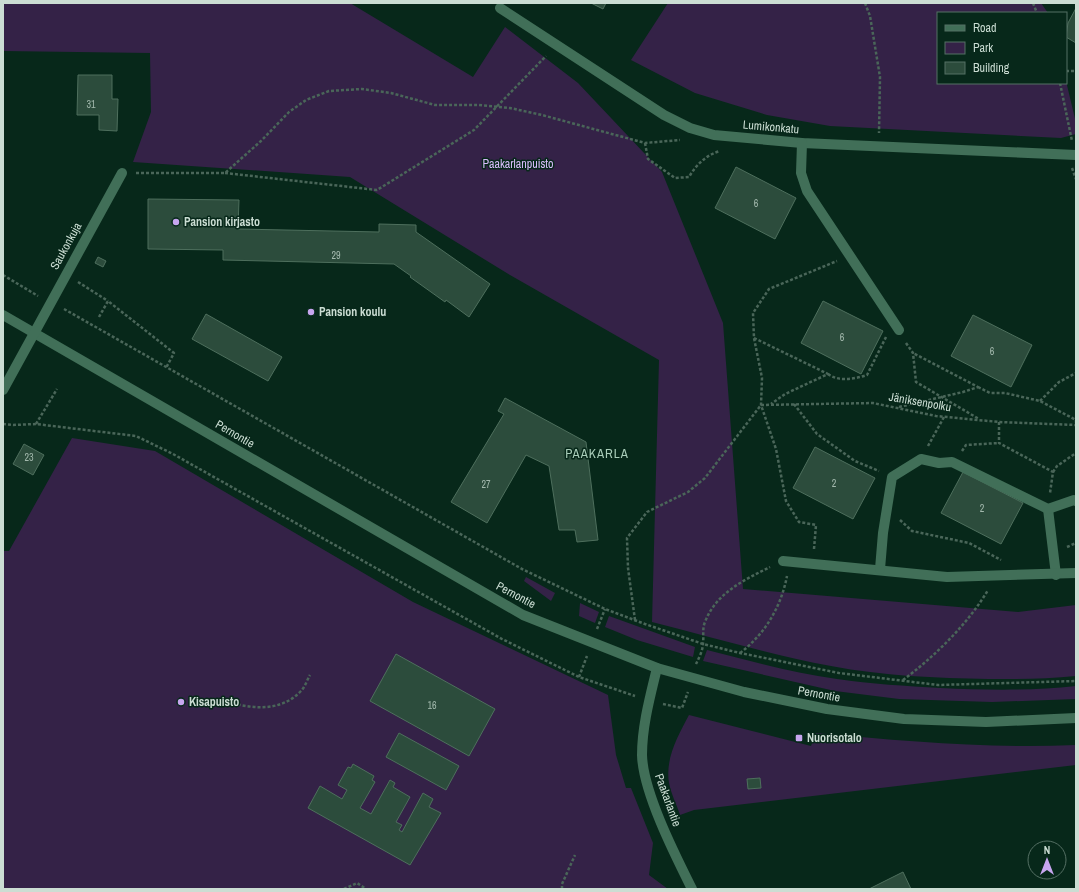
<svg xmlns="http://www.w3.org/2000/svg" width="1079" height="892" viewBox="0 0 1079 892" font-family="'Archivo Narrow',sans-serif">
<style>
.green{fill:#342247}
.building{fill:#2c4c3c;stroke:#4e6f5d}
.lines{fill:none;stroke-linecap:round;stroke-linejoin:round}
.path{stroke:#4a6659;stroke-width:2.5;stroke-dasharray:3 2;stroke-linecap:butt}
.minor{stroke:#416f58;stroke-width:10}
.poi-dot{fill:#c7a6ef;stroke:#07281a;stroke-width:1.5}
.labels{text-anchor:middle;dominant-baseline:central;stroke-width:3;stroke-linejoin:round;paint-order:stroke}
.number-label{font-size:10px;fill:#a3b9ad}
.street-label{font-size:12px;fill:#cbddd3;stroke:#07281a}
.park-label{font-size:12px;fill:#d8bdfb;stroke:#07281a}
.poi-label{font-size:12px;font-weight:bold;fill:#cbddd3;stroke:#07281a;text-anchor:start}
.neighbourhood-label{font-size:13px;letter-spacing:1px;fill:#a9cdb9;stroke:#07281a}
</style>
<rect width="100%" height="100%" fill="#07281a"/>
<g class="green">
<path d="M3,3H350L473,77L505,27L578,83L662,172L723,323L743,589L1018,612L1076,605V676C1047,679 1017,679 988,679C936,678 883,676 831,666C771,655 712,637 652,622L659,360L510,275L350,177L133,162L151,112L150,53L3,51Z"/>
<path d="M668,3H1041L1048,13H938V83H1066V81L1076,123V134L1061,138L830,126L767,115L695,93L631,60Z"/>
<path d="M72,438L155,451L413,602L608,695L616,755L626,788H631L653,843L649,875L668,889H3V551H9Z"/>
<path d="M526,577L555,593L551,601L524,581Z"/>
<path d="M580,603L599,612L595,623L579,616Z"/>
<path d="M609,616L695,647L693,657L637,640L605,627Z"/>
<path d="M707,650C750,661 793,673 837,679C871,684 906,686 940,688C985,690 1031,691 1076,686V699L992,702L899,699L835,691L703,661Z"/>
<path d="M689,715L811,746L816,733C903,741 989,749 1076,745V765L694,810L680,815C677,805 671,794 669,783C665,758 678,736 689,715Z"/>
</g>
<g class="building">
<path d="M591,3H606L603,9Z"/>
<path d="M1076,8V43L1066,37L1068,23Z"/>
<path d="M78,75H112V99H118L117,131L99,130V115H77Z"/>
<path d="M736,167L796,198L775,239L715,208Z"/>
<path d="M148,199L239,200L238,229L379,232V224L416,225V232L490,284L469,317L446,300L445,302L410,277L411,276L394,264L223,260V250L148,249Z"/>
<path d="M98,257L106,261L103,267L95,263Z"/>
<path d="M823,301L883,331L861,374L801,343Z"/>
<path d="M206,314L282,357L268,381L192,339Z"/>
<path d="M973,315L1032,345L1011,387L951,356Z"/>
<path d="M505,398L586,442L598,540L577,542L575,530H559L549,466L526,455L487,523L451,502L504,414L498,411Z"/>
<path d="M24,444L44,455L33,475L13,464Z"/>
<path d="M815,447L875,478L853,519L793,488Z"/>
<path d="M963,472L1023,503L1001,544L941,513Z"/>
<path d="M396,654L495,709L469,756L370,701Z"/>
<path d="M399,733L459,766L446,790L386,757Z"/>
<path d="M353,764L374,776L372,780L375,782L360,808L371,814L390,780L395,783L393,787L410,797L396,822L402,825L399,830L402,832L423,793L433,799L429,807L441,813L410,865L308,808L320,786L342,799L347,790L338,785L348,767L351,768Z"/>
<path d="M760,778L761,788L748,789L747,779Z"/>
<path d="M903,872L911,889H869Z"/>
</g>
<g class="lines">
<g class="path">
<path d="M865,3L870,16L880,77L879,133"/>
<path d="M1033,3L1037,13"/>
<path d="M1066,71H1076"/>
<path d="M1060,83L1072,141"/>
<path d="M645,143L648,159L675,178L689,177C696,165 706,155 720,151"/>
<path d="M1072,168L1076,179"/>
<path d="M136,173H225L261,141L289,112L306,100L329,91L362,89L391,93L435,105H479L510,108L542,115L645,143L680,140"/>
<path d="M225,173L377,190L474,130L546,56"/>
<path d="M3,275L38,296"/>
<path d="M78,282L108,301"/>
<path d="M64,309L522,569L605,609L645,624L703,644L740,653L839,673L938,685L1076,681"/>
<path d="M99,317L108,301L174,353L166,368"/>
<path d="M754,338L828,374L785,394L771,404"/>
<path d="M906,343L913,353L916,382L979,419"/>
<path d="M828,374C839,382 854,379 867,375L886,337"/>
<path d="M978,387L990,393H1005L1040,401L1076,420V423"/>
<path d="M1040,401L1059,382L1076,373"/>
<path d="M794,404L817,434L855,461L879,471"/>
<path d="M761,405L873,403L936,416L999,422L1076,425"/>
<path d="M899,407L963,392L978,387L913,353"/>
<path d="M999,422V443L1053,472L1050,493"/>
<path d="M3,424L13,425L36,424L136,436L173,454L502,639L579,677L635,696"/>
<path d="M36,424L57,389"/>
<path d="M928,446L944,417"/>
<path d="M962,451L966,445L999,443"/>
<path d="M1053,472L1057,466L1076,453"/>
<path d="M900,520L912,531L969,543L1001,560"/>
<path d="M1067,547L1076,543"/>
<path d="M814,549L816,525L799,522L786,501L776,449L761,405L762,378L754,338L753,313L769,289L837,261"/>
<path d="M635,620L628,568L627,538L647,512L688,492L705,478L761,405"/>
<path d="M597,629L605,609"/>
<path d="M740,653C765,634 781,607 787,576"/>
<path d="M696,664C699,658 703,650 703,643C704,636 702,629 705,622C716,593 744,580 770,567"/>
<path d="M579,677L587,656"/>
<path d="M903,680C934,657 968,624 988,590"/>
<path d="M228,702C253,709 281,712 301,691C305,687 307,680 310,675"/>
<path d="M663,704L682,708L688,692"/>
<path d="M344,889L357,883L366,889"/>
<path d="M562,889V884L575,855"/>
</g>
<g class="minor">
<path d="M500,8L664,115L690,128L714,135L802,143L1076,155"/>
<path d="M802,143L801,173L807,191L899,330"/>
<path d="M3,315L523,615L657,668L744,692L827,709L904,719L986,722L1076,718"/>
<path d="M3,390L122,173"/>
<path d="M1048,509L1056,575"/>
<path d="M783,561L947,577L1076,573"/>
<path d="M880,569L883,533L892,477L921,459L939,463L952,462L1048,509L1074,500L1076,501"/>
<path d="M657,668C650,697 642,726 642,755C643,792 675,855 692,889"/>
</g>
</g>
<g class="poi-dot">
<circle cx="176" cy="222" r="4"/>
<circle cx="311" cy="312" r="4"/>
<circle cx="181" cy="702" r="4"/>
<rect x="795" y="734" width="8" height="8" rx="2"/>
</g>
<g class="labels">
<g class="number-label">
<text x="91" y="104">31</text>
<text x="756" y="203">6</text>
<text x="336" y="255">29</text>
<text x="842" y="337">6</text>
<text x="992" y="351">6</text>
<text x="29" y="457">23</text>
<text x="834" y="483">2</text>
<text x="486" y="484">27</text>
<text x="982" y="508">2</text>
<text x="432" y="705">16</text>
</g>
<g class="street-label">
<text transform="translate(771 127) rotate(5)">Lumikonkatu</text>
<text transform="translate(66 246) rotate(-61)">Saukonkuja</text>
<text transform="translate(920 402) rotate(10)">Jäniksenpolku</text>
<text transform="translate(235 434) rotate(30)">Pernontie</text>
<text transform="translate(516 595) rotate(28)">Pernontie</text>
<text transform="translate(819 694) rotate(10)">Pernontie</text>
<text transform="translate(668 800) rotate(70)">Paakarlantie</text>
</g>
<g class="park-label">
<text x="518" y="164">Paakarlanpuisto</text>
</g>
<g class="poi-label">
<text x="184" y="222">Pansion kirjasto</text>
<text x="319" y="312">Pansion koulu</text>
<text x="189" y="702">Kisapuisto</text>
<text x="807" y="738">Nuorisotalo</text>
</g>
<g class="neighbourhood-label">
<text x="597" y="453">PAAKARLA</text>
</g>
</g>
<rect width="1079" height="892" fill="none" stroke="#cbddd3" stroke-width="8"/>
<rect x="937" y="12" width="130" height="72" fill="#07281a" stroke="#557064"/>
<rect x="945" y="25" width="20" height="6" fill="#416f58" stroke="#557064"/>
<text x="973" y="32" font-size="12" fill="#cbddd3">Road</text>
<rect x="945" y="42" width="20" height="12" fill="#342247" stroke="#557064"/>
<text x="973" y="52" font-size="12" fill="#cbddd3">Park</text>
<rect x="945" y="62" width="20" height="12" fill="#2c4c3c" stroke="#557064"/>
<text x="973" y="72" font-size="12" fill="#cbddd3">Building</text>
<g transform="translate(1047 860)"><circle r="19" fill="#07281a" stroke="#557064"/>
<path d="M0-3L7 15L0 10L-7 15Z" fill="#c7a6ef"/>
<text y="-6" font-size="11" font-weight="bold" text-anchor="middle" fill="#cbddd3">N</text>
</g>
</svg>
